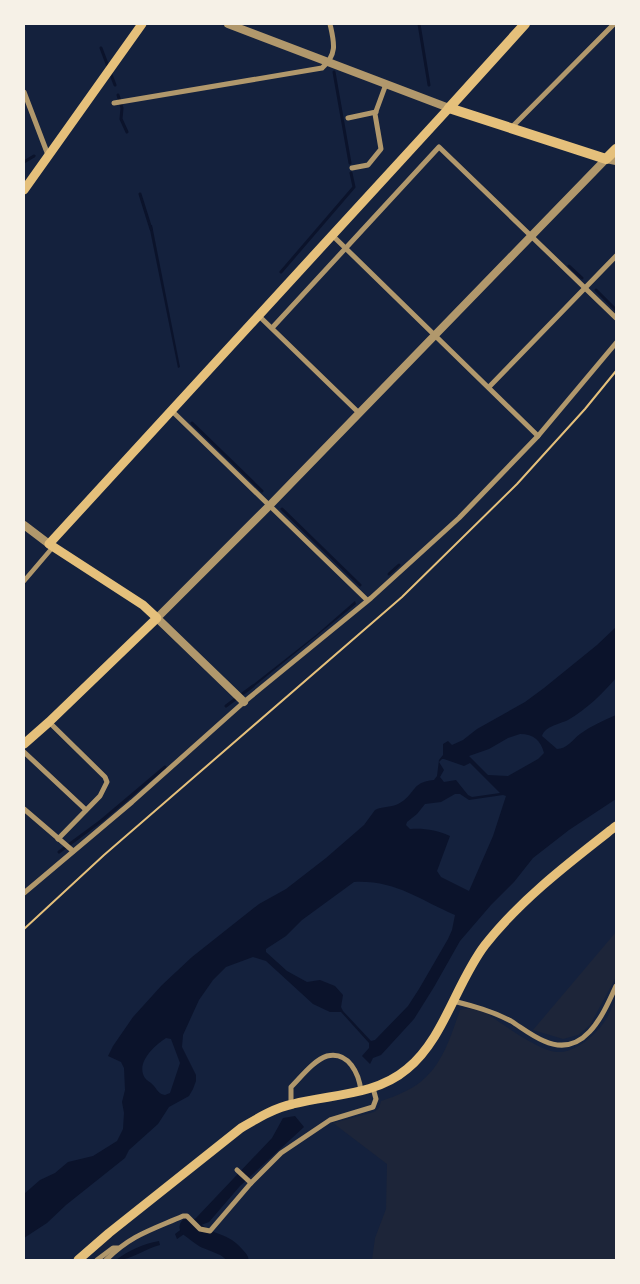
<svg xmlns="http://www.w3.org/2000/svg" width="640" height="1284" viewBox="0 0 640 1284" font-family="'Source Sans 3',sans-serif">
<style>
.green{fill:#1d2539}
.water{fill:#0b132b;fill-rule:evenodd}
.lines{fill:none;stroke-linecap:round;stroke-linejoin:round}
.stream{stroke:#0b132b;stroke-width:3}
.river{stroke:#0b132b;stroke-width:19}
.path{stroke:#e5c07b;stroke-width:2}
.pedestrian{stroke:#b1986c;stroke-width:4.5}
.minor{stroke:#b1986c;stroke-width:5}
.tertiary{stroke:#b1986c;stroke-width:8}
.secondary{stroke:#e5c07b;stroke-width:9}
.trunk{stroke:#e5c07b;stroke-width:10}
</style>
<rect width="100%" height="100%" fill="#14213d"/>
<g class="green">
<path d="M616,932V977L590,1025L578,1035L563,1039L533,1030Z"/>
<path d="M616,998V1260H372L375,1238L386,1209L387,1164L333,1123L374,1112L379,1108L381,1101C390,1098 398,1095 406,1091C440,1075 449,1041 460,1010L473,1008L480,1009C499,1021 536,1050 557,1052C574,1053 592,1038 602,1025C608,1018 612,1007 616,998Z"/>
</g>
<g class="water">
<path d="M149,225H152L180,367L178,368Z"/>
<path d="M355,601L356,604L252,688L250,687L316,635Z"/>
<path d="M616,627V678C602,694 587,709 568,720C560,724 545,726 542,736L557,749C567,749 572,740 580,734C591,726 604,720 616,715V799L569,830L533,858L514,882L491,905L460,941L434,987L414,1019L381,1055L373,1058L370,1064L362,1056L369,1048V1043L341,1012H330L313,1004L266,961L253,957L226,967L213,980L199,1000L183,1035L182,1047L196,1075V1081L193,1089L189,1096L169,1107L158,1124L129,1150L125,1158L66,1205L47,1223L24,1238V1194L40,1180L55,1173L68,1162L93,1156L117,1141L123,1129L124,1113L122,1102L125,1090L124,1068L121,1062L108,1056L113,1046L133,1017L162,985L192,957L259,904L286,889L326,858L364,825L375,810C382,806 390,808 398,804C416,795 410,782 434,780L437,776L439,760L443,755V744L448,741L452,745L463,740L477,729L525,702L544,688L597,645ZM520,734C534,734 541,741 544,753L538,759L508,776L488,775L469,756L489,749L508,738ZM442,759H444L464,766L470,763L500,793L472,797L468,795L456,780L444,782L440,777L444,770L439,762ZM455,794H460L469,800L503,795L506,796L493,836L469,891L441,877L437,871L450,836C437,830 424,828 410,829L406,825L407,822L417,814L425,804L441,802ZM354,882C396,880 419,900 455,915L452,930L448,939L419,989L408,1006L375,1040L371,1041L343,1011L341,1007L343,995L335,986L320,980L307,982L287,971L266,952V949L286,936L302,920ZM166,1038L171,1039L180,1063L170,1093L165,1095C159,1094 158,1091 154,1086C151,1082 147,1081 145,1078C135,1063 155,1045 166,1038Z"/>
<path d="M295,1116L304,1127L240,1186L209,1222L193,1228L177,1239L175,1234L196,1218L272,1138L283,1118Z"/>
<path d="M205,1236C221,1238 232,1249 242,1260H236C228,1251 218,1241 205,1241Z"/>
<path d="M159,1241L160,1245C144,1249 132,1260 116,1260C129,1250 143,1244 159,1241Z"/>
</g>
<g class="lines">
<g class="stream">
<path d="M419,24L429,85"/>
<path d="M101,48L115,85"/>
<path d="M334,72L350,163"/>
<path d="M118,95L122,108L121,119L127,132"/>
<path d="M24,162L34,156"/>
<path d="M140,194L151,229"/>
<path d="M569,266L582,278"/>
<path d="M281,272L354,187L351,173"/>
<path d="M596,290L616,310"/>
<path d="M192,423L262,491"/>
<path d="M282,509L360,585"/>
<path d="M389,574L399,565"/>
<path d="M226,706L253,686"/>
<path d="M59,852L101,821L165,767"/>
</g>
<path class="river" d="M189,1227C195,1231 200,1236 206,1239C223,1246 227,1245 239,1260"/>
<path class="path" d="M24,929L104,855L402,597L517,484L585,409L616,371"/>
<path class="pedestrian" d="M24,581L53,547"/>
<g class="minor">
<path d="M24,92L48,155"/>
<path d="M114,103L322,68C338,54 334,42 330,24"/>
<path d="M348,118L376,112"/>
<path d="M511,128L614,24"/>
<path d="M352,168L368,165L381,149L375,114L386,84"/>
<path d="M332,235L538,436"/>
<path d="M259,316L359,413"/>
<path d="M272,328L439,147L616,318"/>
<path d="M489,387L616,256"/>
<path d="M172,411L367,600"/>
<path d="M49,722L105,777L107,782L100,796L58,839"/>
<path d="M24,752L86,810"/>
<path d="M24,809L73,851"/>
<path d="M24,893L132,802L244,702L371,598L459,518L538,436L616,343"/>
<path d="M453,1001C473,1006 492,1011 511,1021C522,1028 532,1036 544,1041C584,1059 603,1015 616,986"/>
<path d="M291,1104V1087C301,1077 314,1060 327,1056C349,1051 359,1074 361,1091"/>
<path d="M237,1170L251,1183"/>
<path d="M97,1260L113,1248H118"/>
<path d="M106,1260C131,1235 151,1230 183,1216H187L200,1229L210,1231L251,1183L281,1153L330,1120L373,1107L376,1099L373,1088"/>
</g>
<g class="tertiary">
<path d="M228,24L449,108"/>
<path d="M24,525L49,544"/>
<path d="M244,702L157,618L270,505L606,159L616,161"/>
</g>
<g class="secondary">
<path d="M24,190L142,24"/>
<path d="M24,744L49,722L157,618L143,605L49,544L449,108"/>
<path d="M78,1260L109,1233L241,1128C258,1118 274,1108 293,1104C331,1094 375,1096 407,1069C444,1039 456,983 485,945C521,899 570,862 616,826"/>
</g>
<path class="trunk" d="M525,24L449,108L606,159L616,149"/>
</g>
<rect width="640" height="1284" fill="none" stroke="#f6f1e7" stroke-width="50"/>
</svg>
